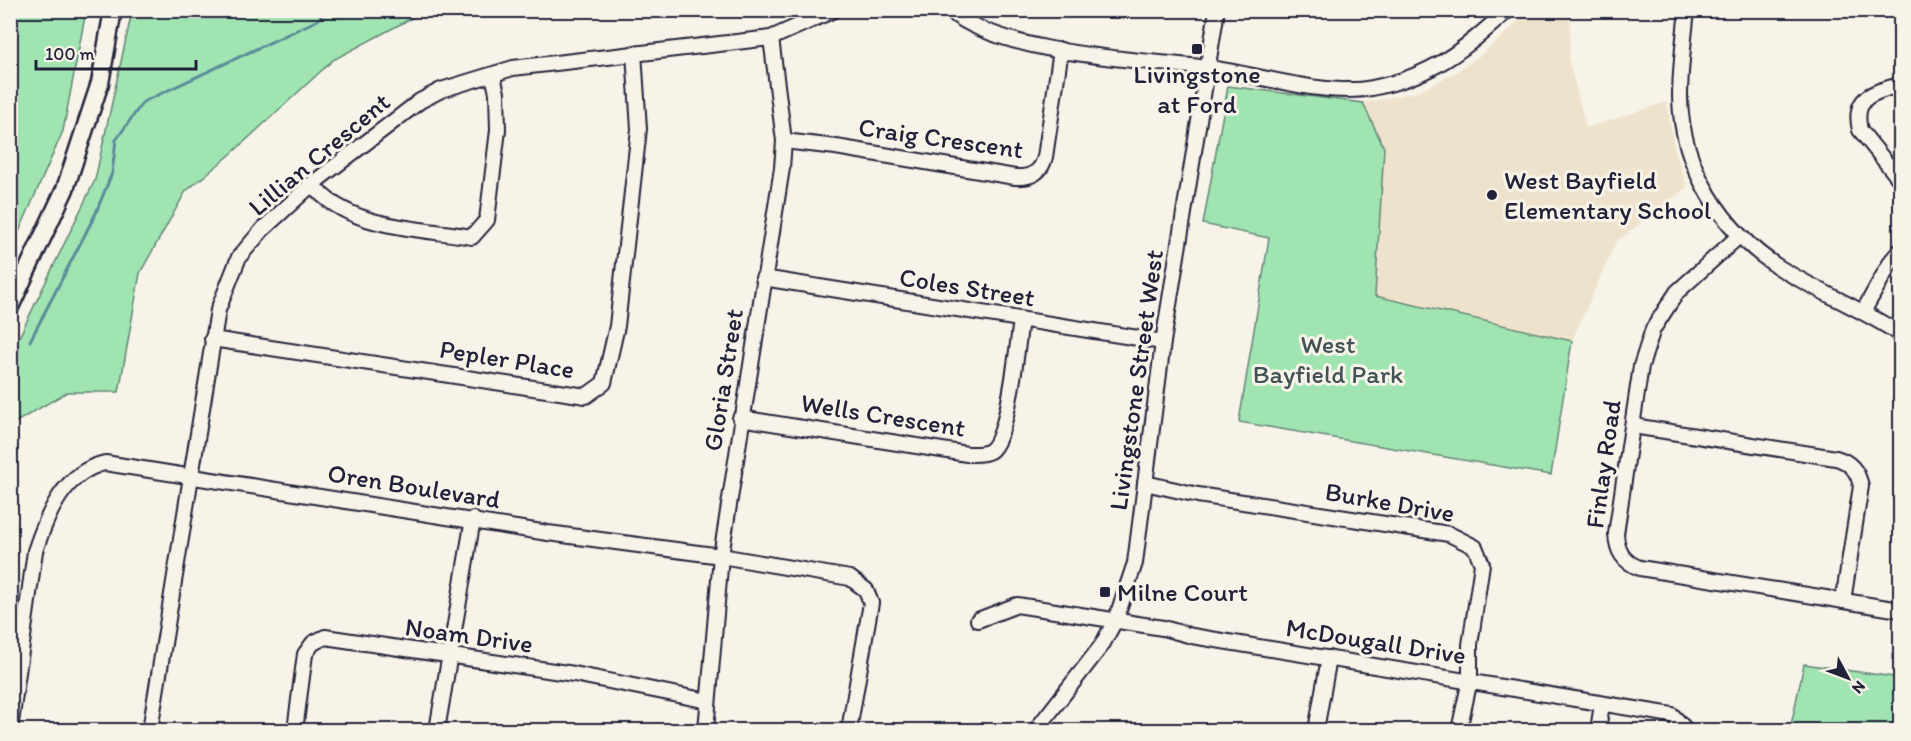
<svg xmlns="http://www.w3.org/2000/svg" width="1911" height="741" viewBox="0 0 1911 741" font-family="Itim,sans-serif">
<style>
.built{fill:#efe2cd}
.green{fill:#a0e5b1;stroke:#618476;stroke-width:1.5}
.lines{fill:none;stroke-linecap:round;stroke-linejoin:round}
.stream{stroke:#5a8b9a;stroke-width:3}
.minor-casing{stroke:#22223b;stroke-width:18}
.major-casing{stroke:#22223b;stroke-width:21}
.minor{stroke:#f7f3e8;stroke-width:14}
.major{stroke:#f7f3e8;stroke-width:16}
.poi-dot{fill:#22223b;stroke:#f7f3e8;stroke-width:2}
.labels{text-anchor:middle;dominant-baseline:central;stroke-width:6;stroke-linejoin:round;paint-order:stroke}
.poi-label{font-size:26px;fill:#22223b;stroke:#f7f3e8;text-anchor:start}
.street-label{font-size:26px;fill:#22223b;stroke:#f7f3e8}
.park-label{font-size:26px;fill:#425358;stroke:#f7f3e8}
</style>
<rect width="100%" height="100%" fill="#f7f3e8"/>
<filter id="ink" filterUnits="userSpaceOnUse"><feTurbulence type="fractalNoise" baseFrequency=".0167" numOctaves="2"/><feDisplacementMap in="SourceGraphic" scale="12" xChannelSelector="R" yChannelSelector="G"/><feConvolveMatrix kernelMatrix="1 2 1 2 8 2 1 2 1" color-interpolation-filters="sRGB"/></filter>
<g filter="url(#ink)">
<path class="built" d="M1530,11H1571L1569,61L1586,128L1667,102L1674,148L1687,187L1616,242L1572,341L1374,296L1384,148L1363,103L1416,92L1455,73L1482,54Z"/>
<g class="green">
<path d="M11,10L86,11L63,131L11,250Z"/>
<path d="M168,10L425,11L333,60L230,155L186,191L140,273L119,392H67L11,425V354L95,180L131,16Z"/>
<path d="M1228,86L1363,103L1384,148L1375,296L1572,341L1551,475L1239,422L1269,238L1203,224Z"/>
<path d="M1804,664L1900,678V730H1790Z"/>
</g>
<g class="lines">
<path class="stream" d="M30,341L95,215L112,173L116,140L143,102L318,20L325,10"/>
<g class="minor-casing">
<g id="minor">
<path d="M949,10C1005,56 1138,59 1209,68C1256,74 1326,97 1372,88C1433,76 1462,51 1508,10"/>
<path d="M1687,10C1684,39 1680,69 1680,97C1681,167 1723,232 1780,268C1819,292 1862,309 1900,334"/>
<path d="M1900,85C1874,92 1852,96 1860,130L1900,180"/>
<path d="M784,141L836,147L1015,177C1030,178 1041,173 1045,157L1061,50"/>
<path d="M312,184C347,229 419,228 472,237L487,220L498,130L497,93L493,76"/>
<path d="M1739,236L1677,292L1653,329L1641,366L1616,534C1617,551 1623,562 1640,568L1900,610"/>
<path d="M763,278L1163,342"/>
<path d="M1863,312L1892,260L1900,251"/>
<path d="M212,339L586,396L604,383L617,326L639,129L634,53"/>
<path d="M740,418L967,454C974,454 983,455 990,451C1009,438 1017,346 1021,320"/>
<path d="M1633,426L1836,458C1851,462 1858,472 1861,486L1843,601"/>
<path d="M1145,483L1198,495L1449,534L1475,547L1482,564L1470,645V680L1459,730"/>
<path d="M978,620L1017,605L1163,628L1192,636L1672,715L1686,730"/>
<path d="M10,730L35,551C47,515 64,472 105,463L548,533L721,556L850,578L866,590L871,603L849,730"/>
<path d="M150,730L218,310L239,257L263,229L312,184L420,101L441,90L513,68L771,38L834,10"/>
<path d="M295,730L305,654L313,643L325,637L574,674L708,701"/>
<path d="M437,730L473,519"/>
<path d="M706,730L721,556L782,168L784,141L771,38"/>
<path d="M1036,730L1102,645L1116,619L1135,563L1163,342L1217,10"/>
<path d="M1316,730L1329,658"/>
<path d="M1598,730L1602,704"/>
</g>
</g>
<g class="major-casing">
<path id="major" d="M10,307L65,189L100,83L113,10"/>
</g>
<use href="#minor" class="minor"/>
<use href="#major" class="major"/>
</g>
</g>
<g class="poi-dot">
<rect x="1191" y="43" width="12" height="12" rx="3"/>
<circle cx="1492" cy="195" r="6"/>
<rect x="1099" y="586" width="12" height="12" rx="3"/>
</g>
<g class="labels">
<g class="poi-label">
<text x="1197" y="74" text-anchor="middle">Livingstone<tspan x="1197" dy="30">at Ford</tspan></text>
<text x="1504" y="180">West Bayfield<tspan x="1504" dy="30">Elementary School</tspan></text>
<text x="1117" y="592">Milne Court</text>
</g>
<g class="street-label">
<text transform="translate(941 138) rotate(8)">Craig Crescent</text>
<text transform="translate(319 154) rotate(-40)">Lillian Crescent</text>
<text transform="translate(967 287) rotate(9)">Coles Street</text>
<text transform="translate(507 359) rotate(9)">Pepler Place</text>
<text transform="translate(723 380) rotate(-81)">Gloria Street</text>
<text transform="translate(1136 380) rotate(-82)">Livingstone Street West</text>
<text transform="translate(883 415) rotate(9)">Wells Crescent</text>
<text transform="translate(1603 464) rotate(-82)">Finlay Road</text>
<text transform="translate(414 486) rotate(9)">Oren Boulevard</text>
<text transform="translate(1390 502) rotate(10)">Burke Drive</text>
<text transform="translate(469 635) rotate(8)">Noam Drive</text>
<text transform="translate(1376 641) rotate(9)">McDougall Drive</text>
</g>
<g class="park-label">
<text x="1328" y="344">West<tspan x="1328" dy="30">Bayfield Park</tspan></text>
</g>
</g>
<rect width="1911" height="741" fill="none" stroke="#f7f3e8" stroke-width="36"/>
<rect x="18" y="18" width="1875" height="705" fill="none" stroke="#22223b" stroke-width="2" filter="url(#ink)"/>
<g transform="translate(1848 678) rotate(131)" stroke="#f7f3e8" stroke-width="4.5" paint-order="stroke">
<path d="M0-4.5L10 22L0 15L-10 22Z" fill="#22223b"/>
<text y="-9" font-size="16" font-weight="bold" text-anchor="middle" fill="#22223b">N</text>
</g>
<path d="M36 60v9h160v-9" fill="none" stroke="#22223b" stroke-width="3"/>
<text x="45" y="60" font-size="18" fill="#22223b" stroke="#f7f3e8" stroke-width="4.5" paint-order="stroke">100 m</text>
</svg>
